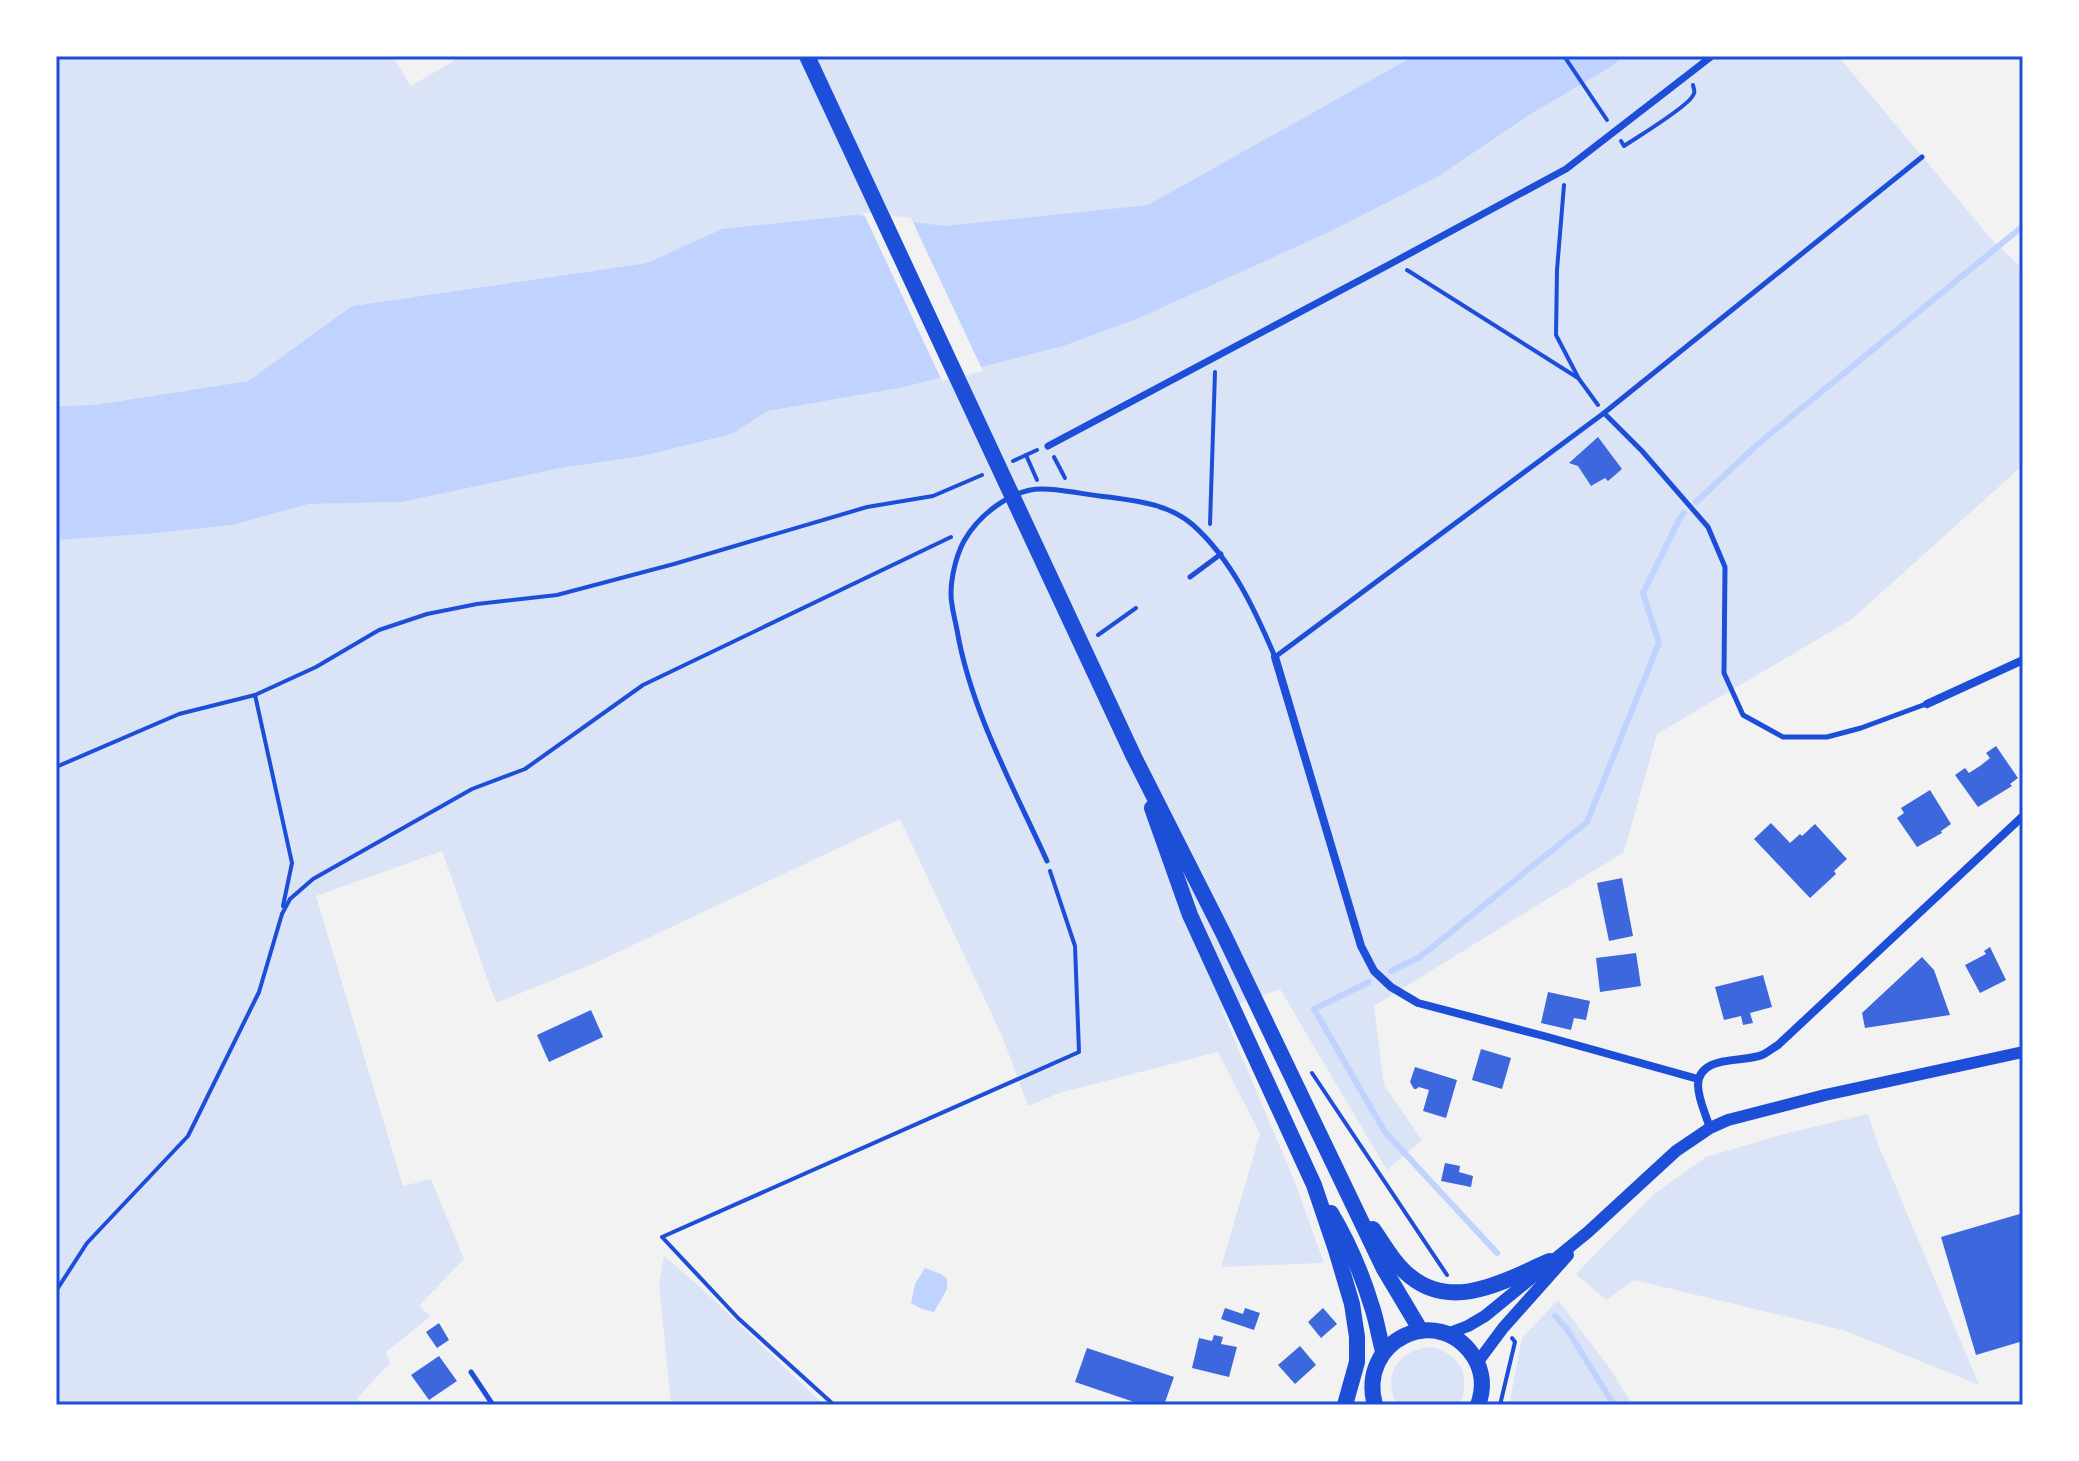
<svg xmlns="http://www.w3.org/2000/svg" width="2079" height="1461" viewBox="0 0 2079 1461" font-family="'Titillium Web',sans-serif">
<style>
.green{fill:#dbe4f7}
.water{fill:#bfd3fe}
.pier{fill:#f2f2f2}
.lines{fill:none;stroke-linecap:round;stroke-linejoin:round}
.stream{stroke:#bfd3fe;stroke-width:6}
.building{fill:#3d67dc}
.path{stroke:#1d4ed8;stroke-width:4}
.service{stroke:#1d4ed8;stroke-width:5}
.pedestrian{stroke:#1d4ed8;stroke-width:7}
.minor{stroke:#1d4ed8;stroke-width:8}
.tertiary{stroke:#1d4ed8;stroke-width:12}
.primary{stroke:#1d4ed8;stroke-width:16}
.neatline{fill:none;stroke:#1d4ed8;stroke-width:3}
</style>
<rect width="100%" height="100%" fill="#f2f2f2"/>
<g class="green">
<path d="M56,56H392L411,86L462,56H1838L1993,241L2023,269V465L1852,619L1657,734L1624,852L1374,1006L1384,1085L1422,1140L1387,1170L1280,989L1222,1010L1294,1180L1324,1263L1221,1267L1260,1134L1218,1052L1059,1093L1028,1106L1002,1036L900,819L593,964L496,1003L442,851L316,896L403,1186L431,1179L464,1259L436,1288L437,1290H434L419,1306L431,1316L386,1352L390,1363L357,1398L362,1405H56V540L147,534L232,525L309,504L402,502L561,468L643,456L732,434L669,253L647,263L352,306L248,381L94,405L56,406Z"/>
<path d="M1868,1114L1878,1144L1979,1385L1843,1330L1634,1280L1606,1300L1576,1274L1654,1194L1706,1157L1788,1133Z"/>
<path d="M664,1256L697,1284L824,1405H671L659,1283Z"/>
<path d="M1558,1300L1609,1367L1633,1405H1509L1522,1338Z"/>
<path d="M1432,1347C1462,1356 1471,1376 1460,1404L1397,1405C1381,1374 1399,1349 1432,1347Z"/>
</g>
<g class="water">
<path d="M1414,56H1624L1612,66L1529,115L1439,176L1329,232L1139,318L1063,346L904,387L767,411L732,434L643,456L561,468L402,502L309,504L232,525L147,534L56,540V406L94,405L248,381L352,306L647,263L722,229L856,215L945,226L1148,205Z"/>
<path d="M925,1268L941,1274L947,1279V1289L934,1312L922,1309L911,1303L915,1284Z"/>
</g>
<path class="pier" d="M863,212L911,218L983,371L942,381Z"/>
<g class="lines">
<g class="stream">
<path d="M1696,502L1758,444L2023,226"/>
<path d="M1391,971L1420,957L1587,822L1659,643L1643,593L1680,518L1684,513"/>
<path d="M1369,982L1314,1009L1385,1132L1497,1253"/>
<path d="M1555,1316L1567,1329L1614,1405"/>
</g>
</g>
<g class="building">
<path d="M1598,437L1622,469L1608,481L1605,478L1591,486L1578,466L1569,463Z"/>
<path d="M1996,746L2018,778L2010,784L2012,786L1978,807L1955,775L1965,768L1969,773L1980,766L1990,758L1986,753Z"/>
<path d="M1930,790L1951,824L1941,831L1942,833L1917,847L1897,818L1904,813L1901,808Z"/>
<path d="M1771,823L1790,843L1800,834L1802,836L1815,824L1847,859L1834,871L1836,874L1810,898L1754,839Z"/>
<path d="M1622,878L1633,936L1609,941L1597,883Z"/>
<path d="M1990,947L2006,980L1980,993L1965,965L1986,954L1984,951Z"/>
<path d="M1636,953L1641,986L1600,992L1596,958Z"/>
<path d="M1922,957L1934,970L1950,1015L1865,1028L1862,1013Z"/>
<path d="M1763,975L1772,1007L1750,1013L1753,1023L1743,1025L1741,1016L1724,1020L1715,987Z"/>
<path d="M1548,992L1590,1001L1586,1020L1574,1018L1571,1030L1541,1023Z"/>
<path d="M591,1010L603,1037L549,1062L537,1035Z"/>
<path d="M1481,1049L1511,1058L1502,1089L1472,1080Z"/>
<path d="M1415,1067L1457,1080L1446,1118L1423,1111L1429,1090L1419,1087L1416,1089H1414L1410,1082Z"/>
<path d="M1445,1163L1460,1166L1459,1172L1473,1176L1471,1187L1441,1181Z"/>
<path d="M2023,1213V1341L1976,1355L1941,1237Z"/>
<path d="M1225,1308L1243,1314L1245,1308L1260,1313L1254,1330L1221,1319Z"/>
<path d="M1323,1308L1337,1324L1321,1338L1308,1322Z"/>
<path d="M439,1323L449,1340L437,1348L426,1332Z"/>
<path d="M1214,1335L1223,1337L1221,1344L1237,1347L1229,1377L1192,1368L1199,1338L1212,1341Z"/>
<path d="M1300,1346L1316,1365L1295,1384L1278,1365Z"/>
<path d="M1087,1348L1174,1377L1164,1405H1143L1075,1382Z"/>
<path d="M439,1356L457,1381L429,1400L411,1375Z"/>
</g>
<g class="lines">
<g class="path">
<path d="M1564,56L1607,120"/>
<path d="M1621,141L1624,146C1639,136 1684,109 1692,97C1696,91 1694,91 1693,85"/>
<path d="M1564,185L1557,270L1556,335L1579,379L1598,405"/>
<path d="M1407,270L1578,378"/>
<path d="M1026,455L1037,480"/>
<path d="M1054,457L1065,478"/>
<path d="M1013,461L1037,450"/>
<path d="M1210,524L1215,372"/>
<path d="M1098,635L1136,608"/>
<path d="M255,695L292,863L283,906"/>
<path d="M56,767L179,714L255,695L316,667L379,630L427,614L477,604L557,595L674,564L867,507L933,496L982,475"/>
<path d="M282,914L290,899L313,879L472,789L525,769L643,685L951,537"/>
<path d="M1312,1073L1447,1275"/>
<path d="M56,1291L87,1243L188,1136L259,992L282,914"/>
<path d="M834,1405L738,1318L662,1237L1079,1052L1075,946L1050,871"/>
<path d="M1500,1405L1515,1342L1512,1338"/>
</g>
<g class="service">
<path d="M1604,413L1642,451L1708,527L1725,567L1724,673L1743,715L1783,737H1827L1861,728L1926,704"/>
<path d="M1190,577L1221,554"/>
<path d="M1047,861C1013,786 971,711 957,630C955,619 951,606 951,594C951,577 956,556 964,541C978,516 1011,489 1041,489C1063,489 1086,495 1108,497C1137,501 1169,504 1193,525C1232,560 1255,610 1275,657L1604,413L1922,157"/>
<path d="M471,1372L493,1405"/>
</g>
<path class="pedestrian" d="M1048,446L1394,262L1566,169L1712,56"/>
<g class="minor">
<path d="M1275,657L1361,946L1374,971L1391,987L1418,1003L1544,1036L1698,1079"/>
<path d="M1927,704L2023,660"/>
<path d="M1710,1128C1706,1115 1698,1099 1698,1085C1699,1054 1743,1063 1762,1055C1767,1053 1773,1048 1778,1045L2023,816"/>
</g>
<g class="tertiary">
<path d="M1447,1334L1468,1326L1485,1316L1588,1232L1676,1151L1710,1128L1728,1120L1825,1095L2023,1052"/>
<path d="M1477,1363L1503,1328L1568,1255"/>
</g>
<g class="primary">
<path d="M807,56L1134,757L1223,933L1384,1269L1421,1331"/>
<path d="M1152,808L1190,915L1314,1185L1336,1250L1352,1304L1357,1337V1362L1345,1405"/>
<path d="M1331,1213C1349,1243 1362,1274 1372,1307C1377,1322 1379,1337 1383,1351"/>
<path d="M1373,1229C1384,1245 1395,1265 1411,1277C1455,1312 1507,1279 1550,1261"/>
<path d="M1375,1405C1357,1341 1438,1301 1474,1357C1483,1372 1484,1389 1478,1405"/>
</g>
</g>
<rect width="2079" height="1461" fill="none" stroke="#ffffff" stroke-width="116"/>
<rect x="58" y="58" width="1963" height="1345" class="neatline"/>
</svg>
